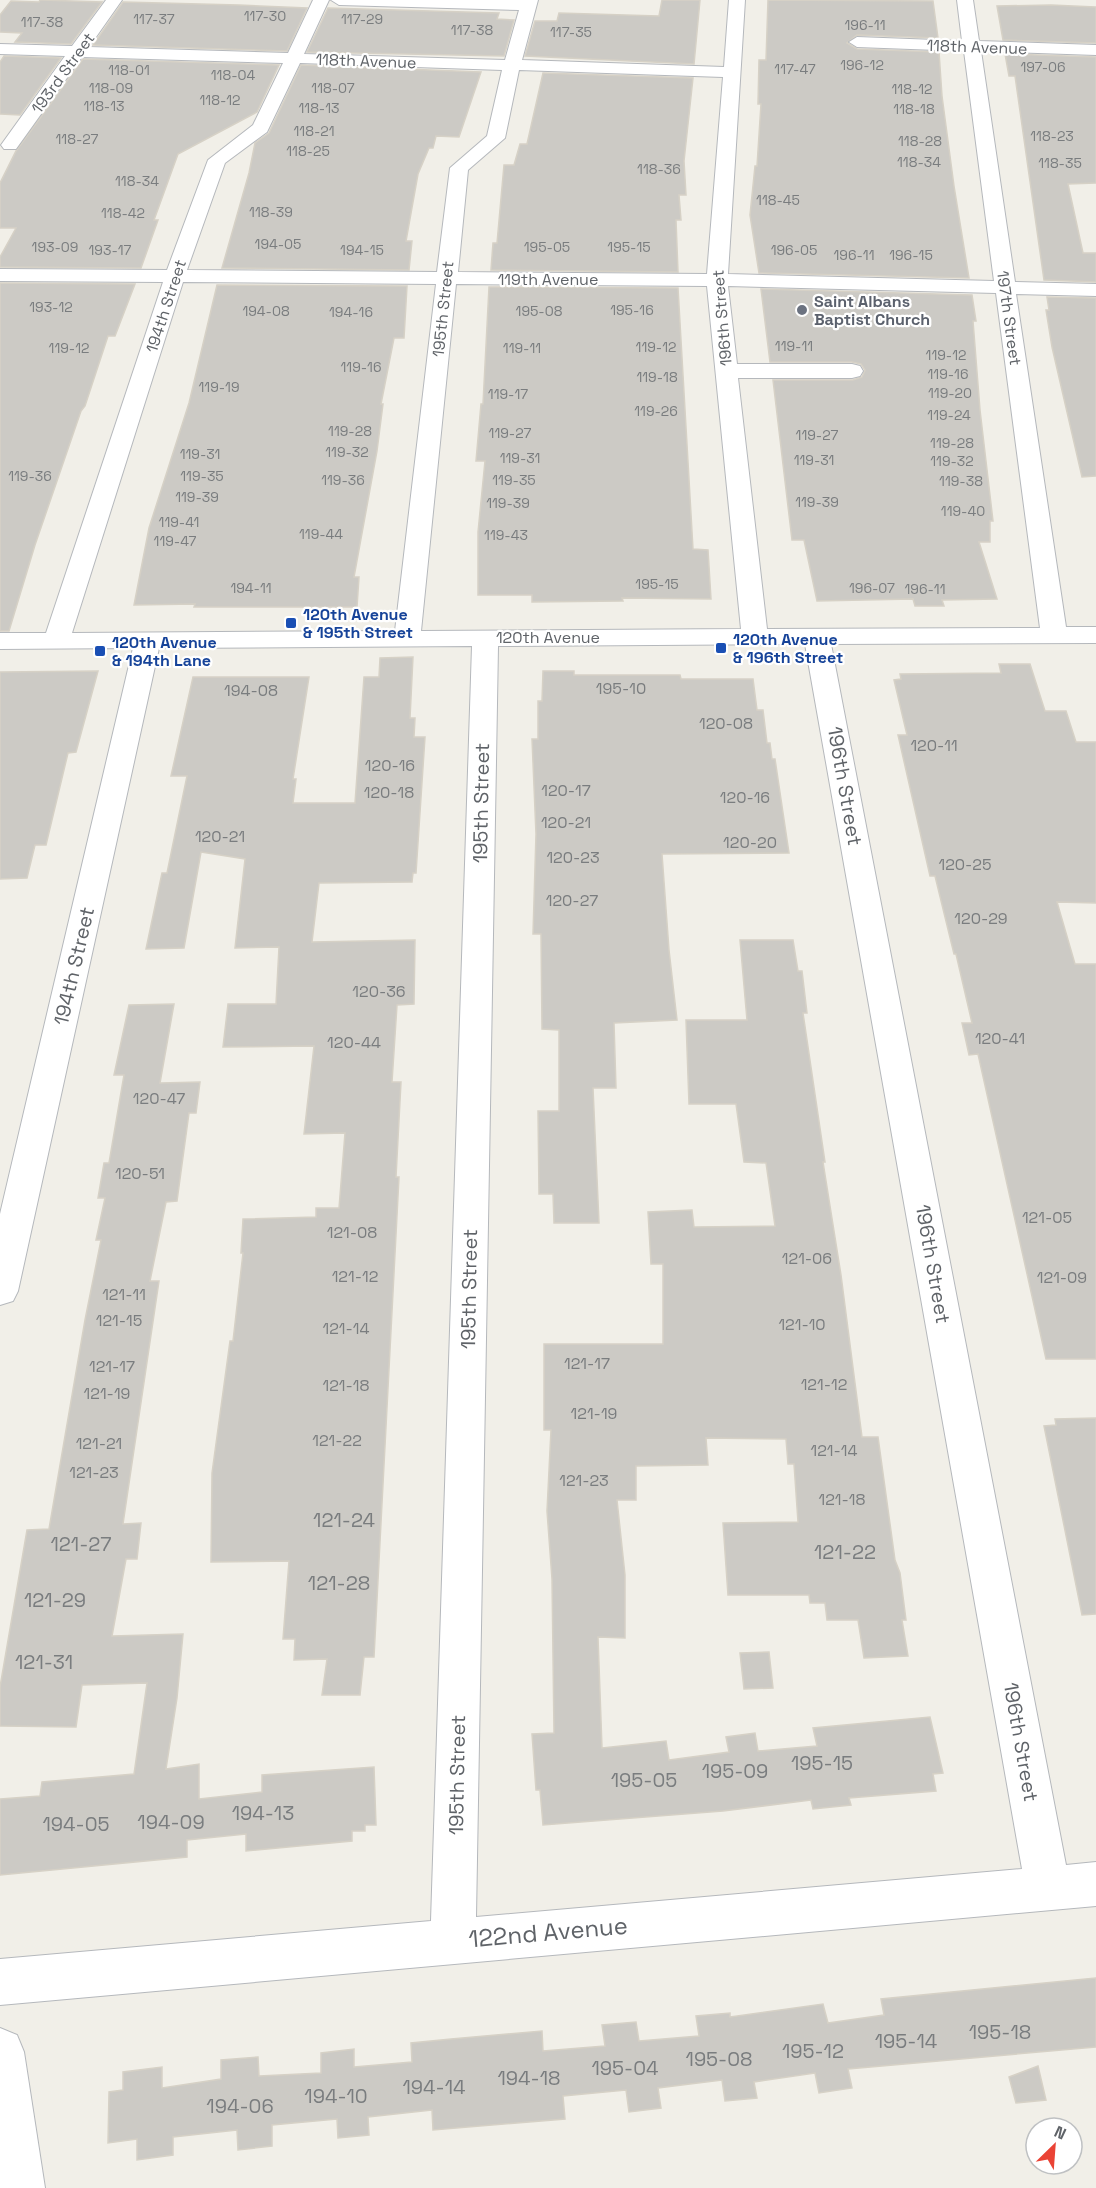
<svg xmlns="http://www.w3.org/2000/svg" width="1096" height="2188" viewBox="0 0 1096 2188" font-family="'Space Grotesk',sans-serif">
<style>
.building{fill:#cccac5;stroke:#d6d1c6;stroke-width:1.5}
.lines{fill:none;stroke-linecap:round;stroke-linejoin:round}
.minor-casing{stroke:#b5b8bc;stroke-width:2}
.minor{fill:#fff;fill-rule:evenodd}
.worship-dot{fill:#6b7280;stroke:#fff;stroke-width:2}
.transit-dot{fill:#1a4fb4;stroke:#fff;stroke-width:2}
.labels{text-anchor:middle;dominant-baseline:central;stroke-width:4.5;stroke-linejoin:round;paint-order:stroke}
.far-number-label{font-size:14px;fill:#7a7d7f}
.far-street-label{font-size:16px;fill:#5f6368;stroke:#fff}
.far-worship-label{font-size:16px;font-weight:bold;fill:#5b616d;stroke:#fff;text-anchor:start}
.far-transit-label{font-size:16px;font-weight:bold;fill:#164399;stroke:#fff;text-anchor:start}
.number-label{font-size:16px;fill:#7a7d7f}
.street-label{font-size:20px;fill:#5f6368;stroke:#fff}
.near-number-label{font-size:20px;fill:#7a7d7f}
.near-street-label{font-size:24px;fill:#5f6368;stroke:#fff}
</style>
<rect width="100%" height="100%" fill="#f1efe8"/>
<g class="building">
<path d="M40,0H42L102,2L71,44L15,42L22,33L0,32V15L11,1L39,2Z"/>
<path d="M662,0H700L694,64L525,56L535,21H557L559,13L659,16Z"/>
<path d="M768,0L933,1L938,38L857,35L847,43L857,49L939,52L942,96L954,186L969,278L759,273L750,215L755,166H757L761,104H758L759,60H766Z"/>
<path d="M123,2L239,5L307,8L287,51L93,45Z"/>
<path d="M1051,5L1096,7V43L1003,40L997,6Z"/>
<path d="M328,8L499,13L497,19L514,20L504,56L307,52Z"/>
<path d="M1005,54L1096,57V183L1068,184L1083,253H1096V282L1044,280L1015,76H1009Z"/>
<path d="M4,56L61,58L20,115L0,114V62Z"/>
<path d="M83,59L279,65L257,112L178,154L154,220H158L141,268L0,267V257L16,228H0V183L16,151Z"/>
<path d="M301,65L481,72L459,137L436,136L433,148H429L418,174L406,241H412L409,270L222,268L249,173L255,143L269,133Z"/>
<path d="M543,73L693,78L684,161L686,195H679L681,220H676L678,272L491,270L493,243H497L504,165H514L520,144H527Z"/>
<path d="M0,283L135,284L115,336H108L85,406L81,411L35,545L9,631H0Z"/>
<path d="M217,285L407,286L404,338H394L381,404H383L377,451L354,577H359L357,607H194L195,604L134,605L149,528L189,403Z"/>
<path d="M489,287L678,288L693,549L708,550L711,599L622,598L623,601L532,602V595H478V532L485,461H476L481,404H483Z"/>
<path d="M761,289L972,295L976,321H973L980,410L993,521H990V542H979L997,599L942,600L944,606H915L913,599L817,601L804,540H792L773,380H853L862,377L865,370L861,364L852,362H770Z"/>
<path d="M1047,297L1096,298V476L1082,477L1052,347L1046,310H1049Z"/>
<path d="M413,657L410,718H415L414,737H425L416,873H413L412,882L319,883L312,942L415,940L414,1004L397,1005L392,1082H401L396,1177H399L374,1657H364L360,1695H322L327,1659L294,1660L295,1639H283L289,1561L211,1562L212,1473L230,1341H233L243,1253H241L243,1219L316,1217V1208H339L345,1133L304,1134L314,1046L223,1047L228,1004H276L279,947L235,948L245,859L201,852L184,948L146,949L162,873H167L187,776H171L193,677H309L293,779H296L293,803H355L364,677H379L380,658Z"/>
<path d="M999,664H1030L1045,711H1066L1076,742H1096V903L1057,902L1075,964H1096V1359H1046L978,1054L969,1055L962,1023H972L956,954H954L935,876H930L898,735H907L894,680L901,679L900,674L1001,673Z"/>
<path d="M98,671L76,752L68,753L46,845H35L27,878L0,879V672Z"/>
<path d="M543,671H574V675H680L681,679H753L757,710H763L767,743H770L772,759H775L789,853L662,854L669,950L677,1020L614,1023L616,1088H593L599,1223H554L553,1194H539L538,1111H559V1030L542,1029L541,934H533L536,834L532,739H538V701H542Z"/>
<path d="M740,940H793L798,971H802L807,1013H803L825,1162H823L841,1275L862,1437H878L895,1560L900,1573L906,1620H902L908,1656L864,1658L858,1620H827L825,1603H810L809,1595H728L723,1523L798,1522L794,1464H788L786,1439L706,1438L708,1465L636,1466V1500H617L625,1575V1638L598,1637L602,1748L666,1741L669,1760L729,1752L726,1737L755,1733L758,1751L817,1746L813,1728L930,1717L943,1773L933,1774L936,1791L849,1798L851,1805L813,1809L811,1800L723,1811L543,1825L540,1790H536L532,1734L554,1733L552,1579L547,1511L551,1430H544V1344H663V1264H651L648,1212L692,1210L694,1227L775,1226L766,1163L744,1162L736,1104H689L686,1020H747Z"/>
<path d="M174,1004L160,1083L200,1082L196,1113H189L177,1201L166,1202L150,1281H159L123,1524L141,1523L137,1559H126L112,1636L183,1634L177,1698L166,1769L199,1764V1799L262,1792V1775L374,1767L376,1825H365V1831H352V1841L246,1851V1834L187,1840V1857L0,1875V1799L40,1796L42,1782L134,1774L147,1683L82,1685L76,1727L0,1726V1687L27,1530L49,1529L85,1320L101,1240H96L105,1198H98L104,1163H109L124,1075H114L129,1005Z"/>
<path d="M1096,1418V1614L1082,1615L1044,1426L1056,1425L1055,1419Z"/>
<path d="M769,1652L773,1688L744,1689L740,1653Z"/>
<path d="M1096,1978V2047L848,2069L852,2088L819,2093L815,2073L754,2082L757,2098L725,2101L722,2080L658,2088L661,2108L629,2112L626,2090L563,2096L565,2119L433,2130L432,2110L368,2117L369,2135L338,2138L337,2119L272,2125V2146L238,2150L237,2130L173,2137V2155L137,2160V2139L108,2143L109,2092L123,2090V2072L162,2067V2088L221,2079V2060L258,2057L259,2076L321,2073V2053L354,2049V2067L412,2062L411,2043L451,2039L542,2031L543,2051L605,2046L602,2025L636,2022L639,2041L699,2036L696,2016L730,2013V2017L823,2004L828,2023L884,2015L881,1999Z"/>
<path d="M1038,2066L1046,2100L1016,2103L1009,2077Z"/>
</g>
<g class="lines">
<g class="minor-casing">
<g id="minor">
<path d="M106,0H122L89,47L288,53L313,0H329L304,54L505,60L519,10L339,5L331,0H538L522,60L724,67L729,0H745L728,274L994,281L964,51L857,47L849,42L857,37L962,41L957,0H973L979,41L1096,45V55L981,51L1015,282L1096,284V296L1016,294L1066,627H1096V643L831,644L1066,1865L1096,1862V1906L0,2005V1959L431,1921L472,646L159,648L18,1291L13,1301L0,1305V1214L133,648L0,649V633H46L163,282L0,281V269L167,270L208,160L253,125L283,63L82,57L16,149H4L1,145L65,56L0,54V44L72,46ZM300,63L502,70L487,136L450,168L437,272L187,270L225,163L267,132ZM519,70L723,77L707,274L458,272L468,170L505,138ZM183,282L436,284L395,631L72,633ZM456,284L707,286L741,629L421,631ZM728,286L996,293L1040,628L767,629L738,378H852L860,376L863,371L860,366L852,364H737ZM805,644L1022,1869L476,1917L498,646Z"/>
<path d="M0,2028L17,2035L24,2052L45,2188H0Z"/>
</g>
</g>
<use href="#minor" class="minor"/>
</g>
<circle class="worship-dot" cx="802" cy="310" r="6"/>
<g class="transit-dot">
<rect x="285" y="617" width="12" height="12" rx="3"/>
<rect x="715" y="642" width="12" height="12" rx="3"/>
<rect x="94" y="645" width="12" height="12" rx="3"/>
</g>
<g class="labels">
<g class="far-number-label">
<text x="265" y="16">117-30</text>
<text x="154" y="19">117-37</text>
<text x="362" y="19">117-29</text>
<text x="42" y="22">117-38</text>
<text x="865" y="25">196-11</text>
<text x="472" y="30">117-38</text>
<text x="571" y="32">117-35</text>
<text x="862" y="65">196-12</text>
<text x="1043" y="67">197-06</text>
<text x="795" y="69">117-47</text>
<text x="129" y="70">118-01</text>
<text x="233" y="75">118-04</text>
<text x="111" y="88">118-09</text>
<text x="333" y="88">118-07</text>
<text x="912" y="89">118-12</text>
<text x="220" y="100">118-12</text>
<text x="104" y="106">118-13</text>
<text x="319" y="108">118-13</text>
<text x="914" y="109">118-18</text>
<text x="314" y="131">118-21</text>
<text x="1052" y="136">118-23</text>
<text x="77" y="139">118-27</text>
<text x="920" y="141">118-28</text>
<text x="308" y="151">118-25</text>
<text x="919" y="162">118-34</text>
<text x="1060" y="163">118-35</text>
<text x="659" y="169">118-36</text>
<text x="137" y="181">118-34</text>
<text x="778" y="200">118-45</text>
<text x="271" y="212">118-39</text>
<text x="123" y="213">118-42</text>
<text x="278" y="244">194-05</text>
<text x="55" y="247">193-09</text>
<text x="547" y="247">195-05</text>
<text x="629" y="247">195-15</text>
<text x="110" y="250">193-17</text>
<text x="362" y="250">194-15</text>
<text x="794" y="250">196-05</text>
<text x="854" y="255">196-11</text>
<text x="911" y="255">196-15</text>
<text x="51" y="307">193-12</text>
<text x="632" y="310">195-16</text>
<text x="266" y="311">194-08</text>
<text x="539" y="311">195-08</text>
<text x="351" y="312">194-16</text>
<text x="794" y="346">119-11</text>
<text x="656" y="347">119-12</text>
<text x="69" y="348">119-12</text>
<text x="522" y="348">119-11</text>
<text x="946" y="355">119-12</text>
<text x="361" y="367">119-16</text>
<text x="948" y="374">119-16</text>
<text x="657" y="377">119-18</text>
<text x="219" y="387">119-19</text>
<text x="950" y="393">119-20</text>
<text x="508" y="394">119-17</text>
<text x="656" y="411">119-26</text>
<text x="949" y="415">119-24</text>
<text x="350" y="431">119-28</text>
<text x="510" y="433">119-27</text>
<text x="817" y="435">119-27</text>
<text x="952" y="443">119-28</text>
<text x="347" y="452">119-32</text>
<text x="200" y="454">119-31</text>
<text x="520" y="458">119-31</text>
<text x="814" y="460">119-31</text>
<text x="952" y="461">119-32</text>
<text x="30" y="476">119-36</text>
<text x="202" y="476">119-35</text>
<text x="343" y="480">119-36</text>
<text x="514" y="480">119-35</text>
<text x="961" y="481">119-38</text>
<text x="197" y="497">119-39</text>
<text x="817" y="502">119-39</text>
<text x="508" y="503">119-39</text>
<text x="963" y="511">119-40</text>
<text x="179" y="522">119-41</text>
<text x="321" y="534">119-44</text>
<text x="506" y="535">119-43</text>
<text x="175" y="541">119-47</text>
<text x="657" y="584">195-15</text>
<text x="251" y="588">194-11</text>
<text x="872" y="588">196-07</text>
<text x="925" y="589">196-11</text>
</g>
<g class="far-street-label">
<text transform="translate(977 47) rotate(2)">118th Avenue</text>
<text transform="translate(366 61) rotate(2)">118th Avenue</text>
<text transform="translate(63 73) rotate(-54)">193rd Street</text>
<text x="548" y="279">119th Avenue</text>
<text transform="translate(166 306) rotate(-72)">194th Street</text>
<text transform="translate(443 309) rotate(-84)">195th Street</text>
<text transform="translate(722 318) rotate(-95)">196th Street</text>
<text transform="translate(1009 318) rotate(82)">197th Street</text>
<text x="548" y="637">120th Avenue</text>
</g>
<g class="far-worship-label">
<text x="814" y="301">Saint Albans<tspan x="814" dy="18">Baptist Church</tspan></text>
</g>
<g class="far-transit-label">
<text x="303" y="614">120th Avenue<tspan x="303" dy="18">&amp; 195th Street</tspan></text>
<text x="733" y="639">120th Avenue<tspan x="733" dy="18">&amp; 196th Street</tspan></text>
<text x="112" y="642">120th Avenue<tspan x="112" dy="18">&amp; 194th Lane</tspan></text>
</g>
<g class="number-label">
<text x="621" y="688">195-10</text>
<text x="251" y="690">194-08</text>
<text x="726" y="723">120-08</text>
<text x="934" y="745">120-11</text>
<text x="390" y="765">120-16</text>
<text x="566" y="790">120-17</text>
<text x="389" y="792">120-18</text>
<text x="745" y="797">120-16</text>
<text x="566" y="822">120-21</text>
<text x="220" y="836">120-21</text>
<text x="750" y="842">120-20</text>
<text x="573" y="857">120-23</text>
<text x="965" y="864">120-25</text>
<text x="572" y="900">120-27</text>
<text x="981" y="918">120-29</text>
<text x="379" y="991">120-36</text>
<text x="1000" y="1038">120-41</text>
<text x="354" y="1042">120-44</text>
<text x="159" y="1098">120-47</text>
<text x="140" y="1173">120-51</text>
<text x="1047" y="1217">121-05</text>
<text x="352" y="1232">121-08</text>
<text x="807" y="1258">121-06</text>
<text x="355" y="1276">121-12</text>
<text x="1062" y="1277">121-09</text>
<text x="124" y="1294">121-11</text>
<text x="119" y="1320">121-15</text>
<text x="802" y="1324">121-10</text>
<text x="346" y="1328">121-14</text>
<text x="587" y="1363">121-17</text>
<text x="112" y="1366">121-17</text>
<text x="824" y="1384">121-12</text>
<text x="346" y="1385">121-18</text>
<text x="107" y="1393">121-19</text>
<text x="594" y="1413">121-19</text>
<text x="337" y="1440">121-22</text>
<text x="99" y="1443">121-21</text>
<text x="834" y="1450">121-14</text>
<text x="94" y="1472">121-23</text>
<text x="584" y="1480">121-23</text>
<text x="842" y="1499">121-18</text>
</g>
<g class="street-label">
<text transform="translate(845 786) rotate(80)">196th Street</text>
<text transform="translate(481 803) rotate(-89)">195th Street</text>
<text transform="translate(74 966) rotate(-77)">194th Street</text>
<text transform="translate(933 1264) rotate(80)">196th Street</text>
<text transform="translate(469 1289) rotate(-89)">195th Street</text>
<text transform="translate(1021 1742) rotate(80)">196th Street</text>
<text transform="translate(457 1775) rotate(-89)">195th Street</text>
</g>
<g class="near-number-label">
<text x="344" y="1520">121-24</text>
<text x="81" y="1544">121-27</text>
<text x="845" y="1552">121-22</text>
<text x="339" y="1583">121-28</text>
<text x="55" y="1600">121-29</text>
<text x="44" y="1662">121-31</text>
<text x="822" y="1763">195-15</text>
<text x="735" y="1771">195-09</text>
<text x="644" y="1780">195-05</text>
<text x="263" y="1813">194-13</text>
<text x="171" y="1822">194-09</text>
<text x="76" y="1824">194-05</text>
<text x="1000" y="2032">195-18</text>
<text x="906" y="2041">195-14</text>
<text x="813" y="2051">195-12</text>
<text x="719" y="2059">195-08</text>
<text x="625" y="2068">195-04</text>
<text x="529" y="2078">194-18</text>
<text x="434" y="2087">194-14</text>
<text x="336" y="2096">194-10</text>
<text x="240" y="2106">194-06</text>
</g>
<g class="near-street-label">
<text transform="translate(548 1932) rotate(-5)">122nd Avenue</text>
</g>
</g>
<g transform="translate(1054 2146) rotate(25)"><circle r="28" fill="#ffffff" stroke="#bfc1c3" stroke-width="1.5"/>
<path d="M0-4.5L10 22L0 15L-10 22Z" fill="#ea4335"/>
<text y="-9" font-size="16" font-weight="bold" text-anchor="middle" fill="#5f6368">N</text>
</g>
</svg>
